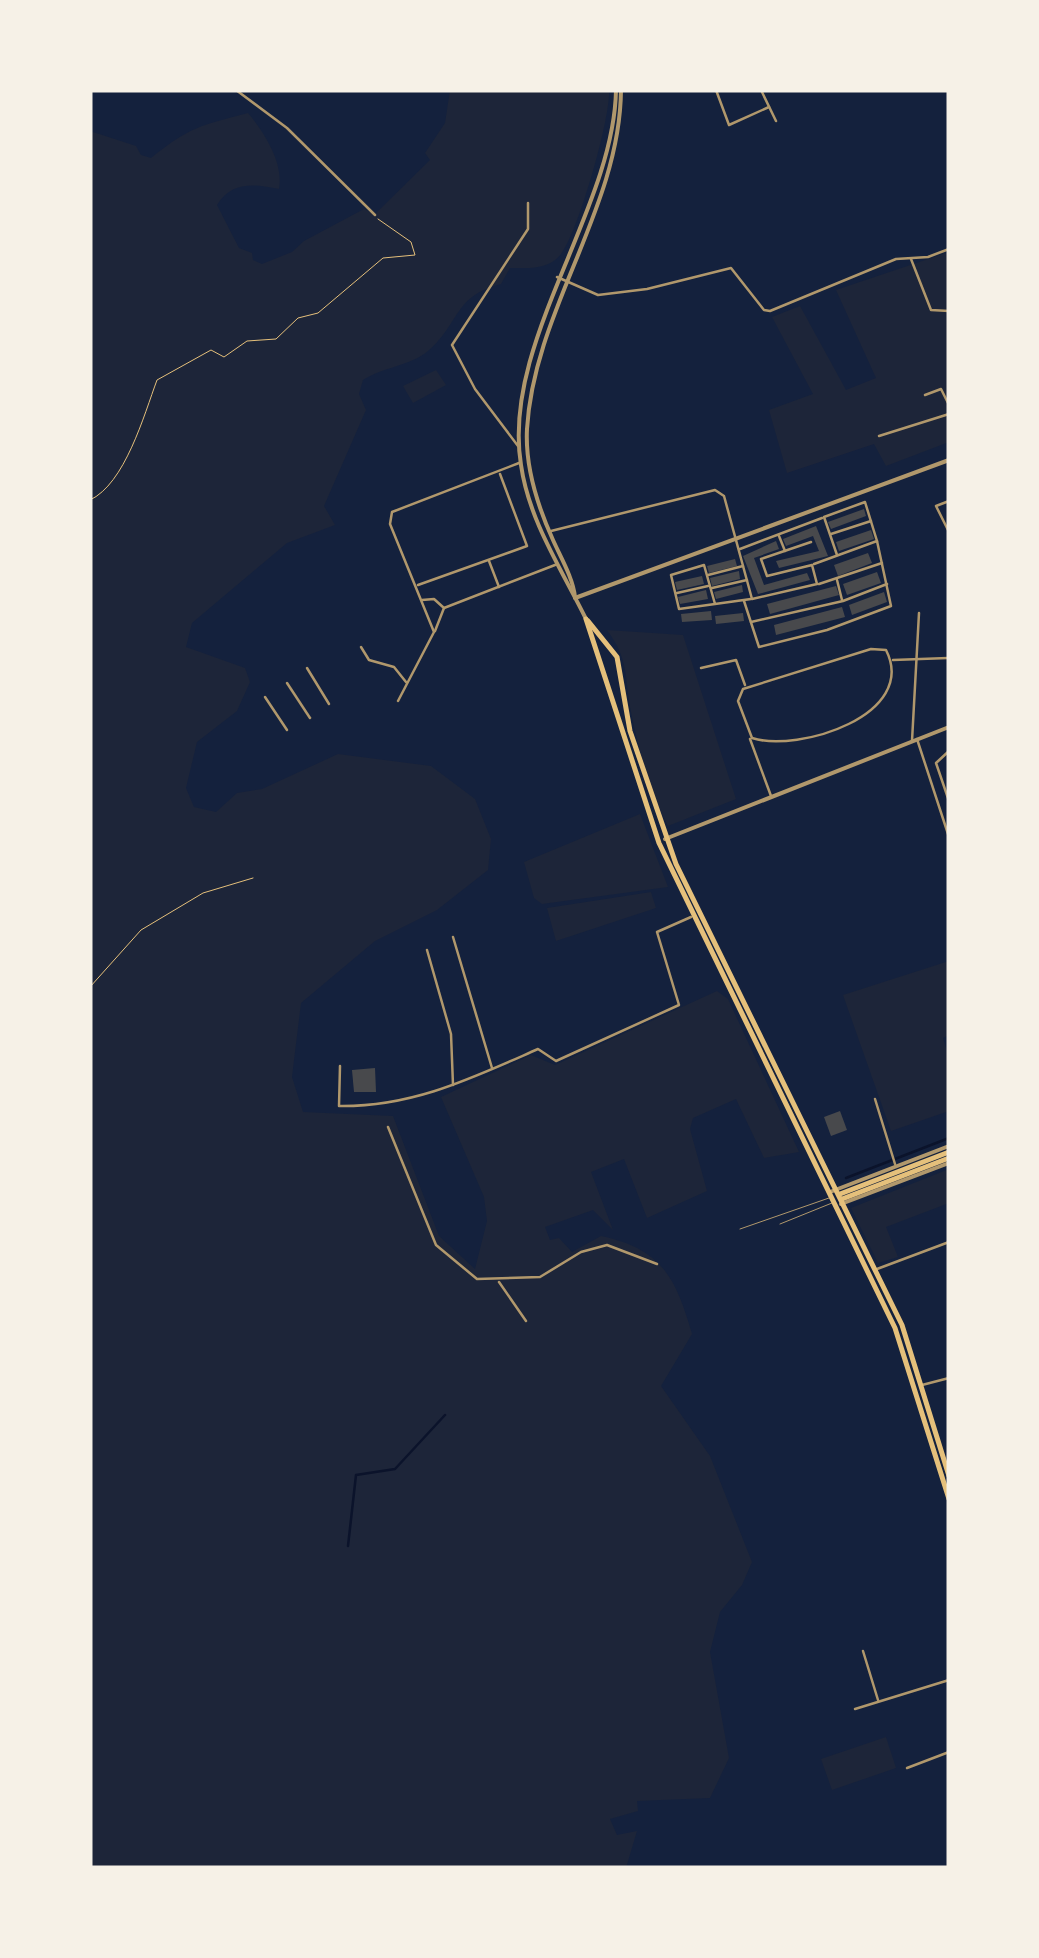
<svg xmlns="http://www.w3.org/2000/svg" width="1039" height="1958" viewBox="0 0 1039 1958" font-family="Figtree,sans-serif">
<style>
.green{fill:#1d2539}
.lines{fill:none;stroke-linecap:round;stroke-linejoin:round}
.stream{stroke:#0b132b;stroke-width:2.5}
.building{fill:#48494c}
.path{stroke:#e5c07b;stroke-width:1}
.service{stroke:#b1986c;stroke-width:1}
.minor{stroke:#b1986c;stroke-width:2.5}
.tertiary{stroke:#b1986c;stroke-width:4}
.secondary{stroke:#e5c07b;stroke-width:5}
</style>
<rect width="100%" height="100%" fill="#14213d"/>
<g class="green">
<path d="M450,90H609C611,117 578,233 561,254C549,270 528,268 510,268L501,284C453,296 460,324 428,351C410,366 383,367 363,380L359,394L366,410L324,506L335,525L287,543L192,623L186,647L245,668L250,682L237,711L197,742L186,788L194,807L216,812L237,793L262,789L338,754L431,766L475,799L491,839L488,870L437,910L375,941L301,1003L292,1077L303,1112L393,1116L439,1236L475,1269L487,1221L484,1197L441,1097L531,1055L555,1065L717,991L728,999L799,1152L764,1158L736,1099L693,1118L690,1129L707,1191L647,1218L624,1159L591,1172L613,1230L593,1210L545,1227L550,1240L559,1238L572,1252L601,1236C662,1249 676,1278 692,1334L661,1386L710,1456L752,1562L742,1585L720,1612L710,1652L729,1758L710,1798L637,1801L638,1811L610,1819L617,1835L637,1831L626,1868H90V131L136,146L141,155L151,158C191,126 200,126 248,113C264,132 284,163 279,189C254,184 232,181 217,205L239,248L252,253L253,260L262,264L292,252L304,241L364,209L375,214L430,160L425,153L445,123Z"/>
<path d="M949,252V442L886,466L874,444L787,473L769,410L813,394L772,317L800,306L846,390L876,378L836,290Z"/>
<path d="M436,370L446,385L413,403L403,386Z"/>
<path d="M607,630L683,635L736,799L668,826C650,792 639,751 631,712C624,677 630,661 607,630Z"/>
<path d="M640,814L668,887L542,904L534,898L524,862Z"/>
<path d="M651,892L656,908L556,941L547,908Z"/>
<path d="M949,961V1035L943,1038L949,1058V1111L891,1131L843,995Z"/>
<path d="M949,1169V1203L886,1227L898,1257L878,1263L851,1208Z"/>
<path d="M886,1737L896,1768L832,1790L821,1759Z"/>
</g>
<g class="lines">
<g class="stream">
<path d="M846,1178L949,1138"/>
<path d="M348,1546L356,1475L395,1469L445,1415"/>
</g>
</g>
<g class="building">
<path d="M864,509L866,516L831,529L828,522Z"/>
<path d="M816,526L828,556L779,568L776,561L819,551L813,536L786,546L783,539Z"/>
<path d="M871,530L874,539L839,551L836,542Z"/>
<path d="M776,541L779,549L754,558L764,585L807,573L810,580L758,594L743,556Z"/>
<path d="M868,553L872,563L838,576L834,565Z"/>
<path d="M735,559L737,566L709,573L707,566Z"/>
<path d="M739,571L740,579L712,586L710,578Z"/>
<path d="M877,572L881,583L847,595L843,584Z"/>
<path d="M702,576L704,584L677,590L675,582Z"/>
<path d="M742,585L743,592L716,599L714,592Z"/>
<path d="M836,586L839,595L770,614L767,604Z"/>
<path d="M706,590L708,599L680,604L678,597Z"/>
<path d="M884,592L887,602L852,615L849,605Z"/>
<path d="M842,607L845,617L776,635L774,625Z"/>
<path d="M711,611L712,620L682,622L681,614Z"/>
<path d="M743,613L744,621L716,624L715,616Z"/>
<path d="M375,1068L376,1092H354L352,1070Z"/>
<path d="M840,1111L847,1130L831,1136L824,1117Z"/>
</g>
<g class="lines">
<g class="path">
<path d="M90,500C125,484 144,415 157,380L211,350L224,357L247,341L276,339L298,318L318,313L383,258L415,255L411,242L378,219"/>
<path d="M90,987L141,930L203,893L253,878"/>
</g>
<g class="service">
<path d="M780,1224L832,1203"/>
<path d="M740,1229L829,1198"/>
</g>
<g class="minor">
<path d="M236,90L287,128L375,215"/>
<path d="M716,90L729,125L769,107"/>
<path d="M761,90L776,121"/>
<path d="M911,259L931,310L949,311"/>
<path d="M557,277L598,295L647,289L731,268L764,310L770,311L896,259L928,257L949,249"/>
<path d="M925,395L941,389L949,405"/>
<path d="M879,436L949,414"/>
<path d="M518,446L475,389L452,345L528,229V203"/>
<path d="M949,501L936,506L949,532"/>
<path d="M551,531L715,490L724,496L752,599L817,584L812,565L767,576L761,559L811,542"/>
<path d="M831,534L871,521"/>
<path d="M779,536L785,551"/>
<path d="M740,549L822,518"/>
<path d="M489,561L499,587"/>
<path d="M814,564L877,541L865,502L824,517L837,555"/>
<path d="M708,575L743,566"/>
<path d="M837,580L842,600"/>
<path d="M819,584L882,563"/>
<path d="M418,585L527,546L500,474"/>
<path d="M712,588L747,580"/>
<path d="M677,593L708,586"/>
<path d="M422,600L434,599L444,608L435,631"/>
<path d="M744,601L759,647L827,630L891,606L877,541"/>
<path d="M715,604L704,565L671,575L679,609L751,599"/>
<path d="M444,608L555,565"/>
<path d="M751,622L843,601L887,584"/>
<path d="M361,647L369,660L394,667L406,682"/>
<path d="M871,649L886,650C919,715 798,753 752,738L738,701L743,689Z"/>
<path d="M949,652V661"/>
<path d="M893,660L948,658"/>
<path d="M307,668L329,704"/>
<path d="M701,668L736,660L745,685"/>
<path d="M287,683L310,718"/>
<path d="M265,697L287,730"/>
<path d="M398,701L434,632L390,524L392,512L519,463"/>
<path d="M750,739L771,796"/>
<path d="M917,739L949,837"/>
<path d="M912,741L919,613"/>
<path d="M949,751L936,763L949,801"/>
<path d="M453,937L492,1068"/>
<path d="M427,950L451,1034L453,1085"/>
<path d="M340,1066L339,1106C413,1107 472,1078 538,1049L556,1061L679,1005L657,932L691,917"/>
<path d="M875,1099L895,1164"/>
<path d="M388,1127L436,1245L477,1279L540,1277L581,1252L607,1245L657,1264"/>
<path d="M877,1269L949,1242"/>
<path d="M499,1282L526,1321"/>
<path d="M922,1385L949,1378"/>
<path d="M863,1651L878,1700"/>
<path d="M855,1709L949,1680"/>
<path d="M907,1768L949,1752"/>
</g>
<g class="tertiary">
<path d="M575,597C573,578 561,558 553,540C538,507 525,466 527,429C534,310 620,209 621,90"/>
<path d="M575,598L949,460"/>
<path d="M586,619C562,570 529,521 521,465C501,343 614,210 616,90"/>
<path d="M665,839L949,727"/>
<path d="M830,1192L949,1146"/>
<path d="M841,1204L949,1163"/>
</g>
<g class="secondary">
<path d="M586,619L659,843L895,1328L949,1499"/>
<path d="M588,621L617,657L630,731L676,864L902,1325L949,1476"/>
<path d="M840,1194L949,1152"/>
<path d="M842,1199L949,1158"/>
</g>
</g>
<rect width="1039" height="1958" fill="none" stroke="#f6f1e7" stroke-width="185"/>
</svg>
